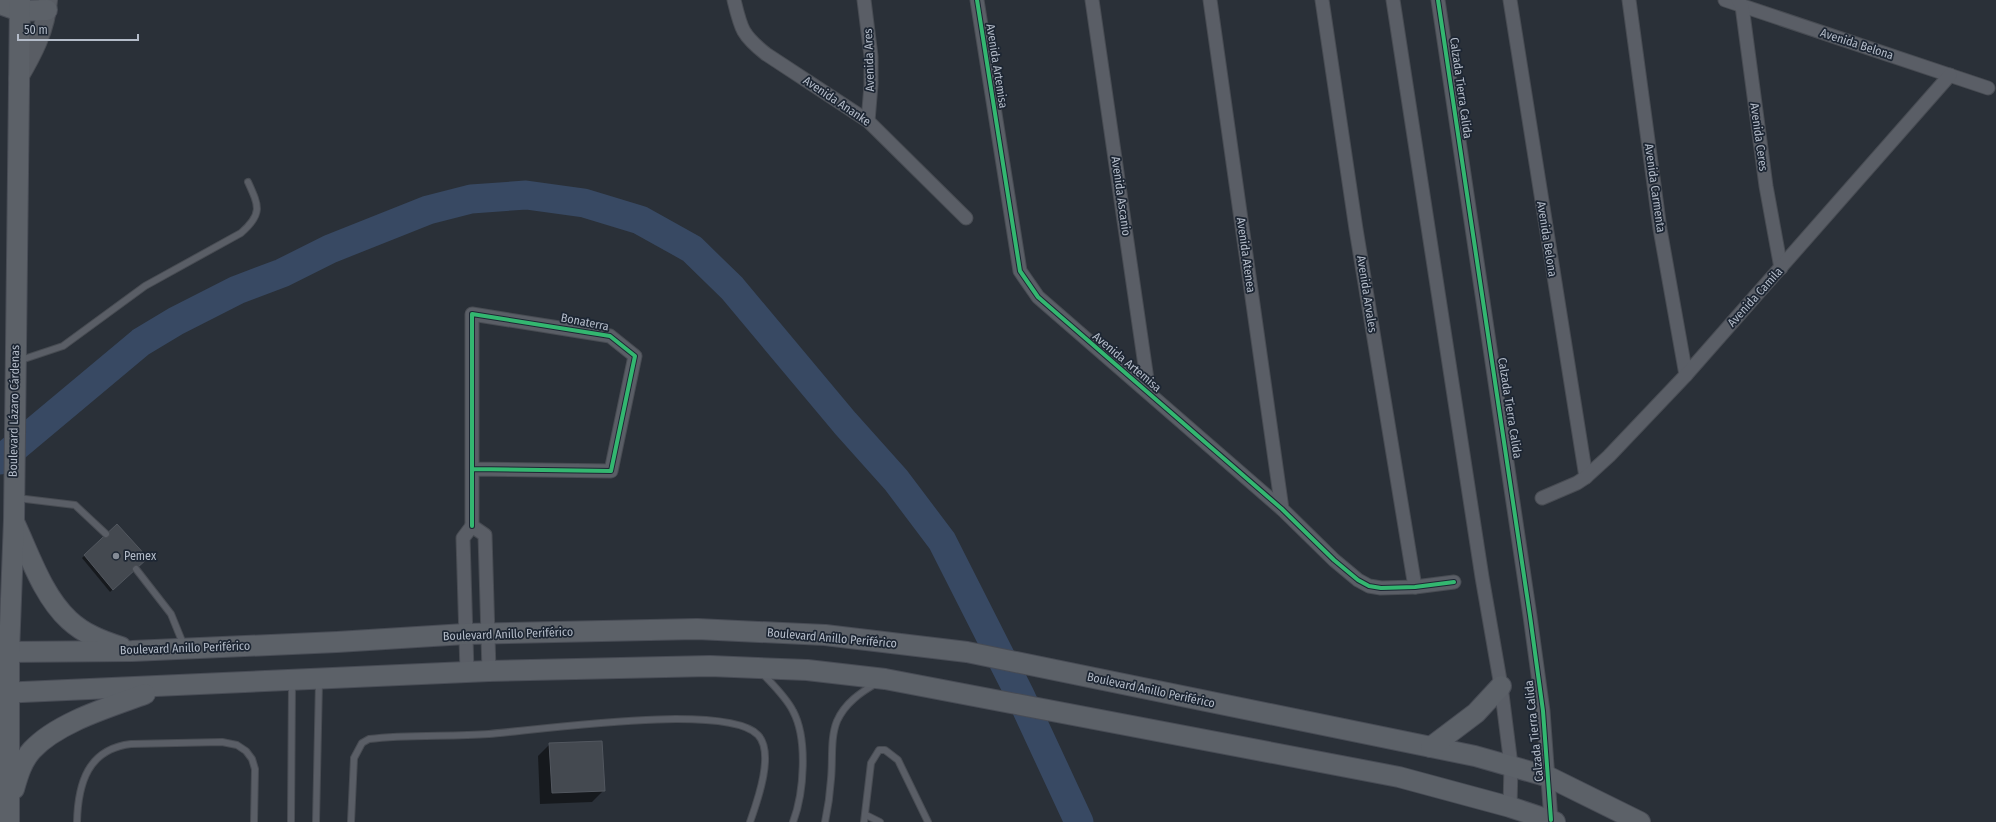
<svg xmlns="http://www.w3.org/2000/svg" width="1996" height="822" viewBox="0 0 1996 822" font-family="'Fira Sans Condensed',sans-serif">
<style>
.shadow{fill:#0007}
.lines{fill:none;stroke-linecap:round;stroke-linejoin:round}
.river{stroke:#384963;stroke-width:29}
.building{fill:#444950;stroke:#52575f}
.lane-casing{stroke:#484c53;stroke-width:8}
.street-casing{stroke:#484c53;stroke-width:15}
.secondary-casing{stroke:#484c53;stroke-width:20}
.primary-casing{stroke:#484c55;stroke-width:22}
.lane{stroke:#5a5e66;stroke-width:6}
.street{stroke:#5a5e66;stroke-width:13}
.secondary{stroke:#595d64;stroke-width:18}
.primary{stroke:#5c6168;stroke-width:20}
.cycleway-casing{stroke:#1d2633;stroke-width:6}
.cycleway{stroke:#33b770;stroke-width:4}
.poi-dot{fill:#848b96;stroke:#1d2633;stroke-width:1.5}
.labels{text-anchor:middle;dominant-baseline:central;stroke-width:3.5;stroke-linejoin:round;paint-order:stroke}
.street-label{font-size:12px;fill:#b4bcc9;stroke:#1d2633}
.poi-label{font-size:12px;fill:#b4bcc9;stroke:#1d2633;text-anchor:start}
</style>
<rect width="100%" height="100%" fill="#2a3038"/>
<g class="shadow">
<path d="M117,525L147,558L110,592L82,558Z"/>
<path d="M550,744L604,790L592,802L540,804L538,756Z"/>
</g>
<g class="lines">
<path class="river" d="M0,460L141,342L176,321L237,290L282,273L330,249L428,210L471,199L526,195L584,203L640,220L692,249L732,288L845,423L896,480L942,541L1020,695L1079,822"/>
</g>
<g class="building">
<path d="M117,524L148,558L113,590L84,555Z"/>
<path d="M602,741L605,791L552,793L549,743Z"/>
</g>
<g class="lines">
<g class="lane-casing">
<g id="lane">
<path d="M18,361L63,346L145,286L241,233C263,214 259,206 248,182"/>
<path d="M17,498L75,505L106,534"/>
<path d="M136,569L171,614L184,646"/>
<path d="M762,673C773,685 786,697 793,711C808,739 804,793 793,822"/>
<path d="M866,815L880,822"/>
<path d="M77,822C78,783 88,749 131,744L222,742L237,745L246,751L252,759L255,769L254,822"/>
<path d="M291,822L292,682"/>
<path d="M316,822L319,682"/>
<path d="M351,822L354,758L362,743L369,739C408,734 449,737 489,734C538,730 726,702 758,735C775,753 757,802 750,822"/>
<path d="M825,822C828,808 830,794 831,779C833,760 830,738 837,721C845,703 861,692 877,683"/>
<path d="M864,822L871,763L879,750H885L898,760L928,822"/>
</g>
</g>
<g class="street-casing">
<g id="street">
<path d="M734,0C741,29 742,35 766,54L868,121L966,218"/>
<path d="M864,0L871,56V85L868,121"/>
<path d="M977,0L1020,271L1038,297L1282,509L1334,560L1358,580L1369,586L1381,588L1415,587L1454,582"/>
<path d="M1092,0L1149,393"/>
<path d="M1210,0L1282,509"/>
<path d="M1322,0L1356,229L1415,587"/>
<path d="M1393,0L1482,577L1501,686L1511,765L1510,807"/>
<path d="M1438,0L1530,616L1543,711L1551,820"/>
<path d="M1510,0L1586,477"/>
<path d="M1629,0L1660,229L1686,375"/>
<path d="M1725,0L1988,88"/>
<path d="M1738,0L1742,6L1766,186L1781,268"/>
<path d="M1542,498L1577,483L1586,477L1609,456L1686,375L1950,75"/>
<path d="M472,526V314L610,336L635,356L611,471L472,469"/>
<path d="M472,526L485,535L489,671"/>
<path d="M467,672L463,538L472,526"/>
</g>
</g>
<g class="secondary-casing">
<path id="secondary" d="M18,79C33,54 46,29 48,0"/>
</g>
<g class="primary-casing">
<g id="primary">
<path d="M0,4L20,11L47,10"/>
<path d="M15,524C30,556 43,596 69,620C84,634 102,641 121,647"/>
<path d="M0,652L132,651L337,642L465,634L697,629L825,635L967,652L1475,756L1549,777L1640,822"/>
<path d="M0,693L489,671L710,666L807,670L885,679L1399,777L1510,807L1555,822"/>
<path d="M1431,747L1476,713L1501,686"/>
<path d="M14,789C18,775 22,761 32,750C58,722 110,707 145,694"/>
<path d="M9,822V652L14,520L20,0"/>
</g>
</g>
<use href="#lane" class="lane"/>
<use href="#street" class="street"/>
<use href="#secondary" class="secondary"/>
<use href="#primary" class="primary"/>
<g class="cycleway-casing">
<g id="cycleway">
<path d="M977,0L1020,271L1038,297L1282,509L1334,560L1358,580L1369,586L1381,588L1415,587L1454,582"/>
<path d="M1438,0L1530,616L1543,711L1551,820"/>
<path d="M472,526V314L610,336L635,356L611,471L472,469"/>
</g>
</g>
<use href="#cycleway" class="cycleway"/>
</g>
<circle class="poi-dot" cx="116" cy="556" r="4"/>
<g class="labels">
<g class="street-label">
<text transform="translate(1857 44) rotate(18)">Avenida Belona</text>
<text transform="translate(869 60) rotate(-92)">Avenida Ares</text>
<text transform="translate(997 66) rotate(81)">Avenida Artemisa</text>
<text transform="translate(1461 88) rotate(82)">Calzada Tierra Calida</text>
<text transform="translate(837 101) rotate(34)">Avenida Ananke</text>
<text transform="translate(1759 137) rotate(82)">Avenida Ceres</text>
<text transform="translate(1655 188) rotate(82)">Avenida Carmenta</text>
<text transform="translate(1121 196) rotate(82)">Avenida Ascanio</text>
<text transform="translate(1547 239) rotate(81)">Avenida Belona</text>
<text transform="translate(1246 255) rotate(82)">Avenida Atenea</text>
<text transform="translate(1367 294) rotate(81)">Avenida Arvales</text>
<text transform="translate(1755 297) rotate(-48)">Avenida Camila</text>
<text transform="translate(585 322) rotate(11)">Bonaterra</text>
<text transform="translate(1127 362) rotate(40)">Avenida Artemisa</text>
<text transform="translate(1510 408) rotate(81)">Calzada Tierra Calida</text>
<text transform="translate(14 411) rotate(-89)">Boulevard Lázaro Cárdenas</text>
<text transform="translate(508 634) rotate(-2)">Boulevard Anillo Periférico</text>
<text transform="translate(832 638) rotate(5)">Boulevard Anillo Periférico</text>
<text transform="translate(185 648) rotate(-2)">Boulevard Anillo Periférico</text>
<text transform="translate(1151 690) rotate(12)">Boulevard Anillo Periférico</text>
<text transform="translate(1534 731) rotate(-96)">Calzada Tierra Calida</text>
</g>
<g class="poi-label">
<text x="124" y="556">Pemex</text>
</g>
</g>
<path d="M18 34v6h120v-6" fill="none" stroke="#b4bcc9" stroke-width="2"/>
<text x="24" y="34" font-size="12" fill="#b4bcc9" stroke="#1d2633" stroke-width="3" paint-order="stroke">50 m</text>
</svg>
